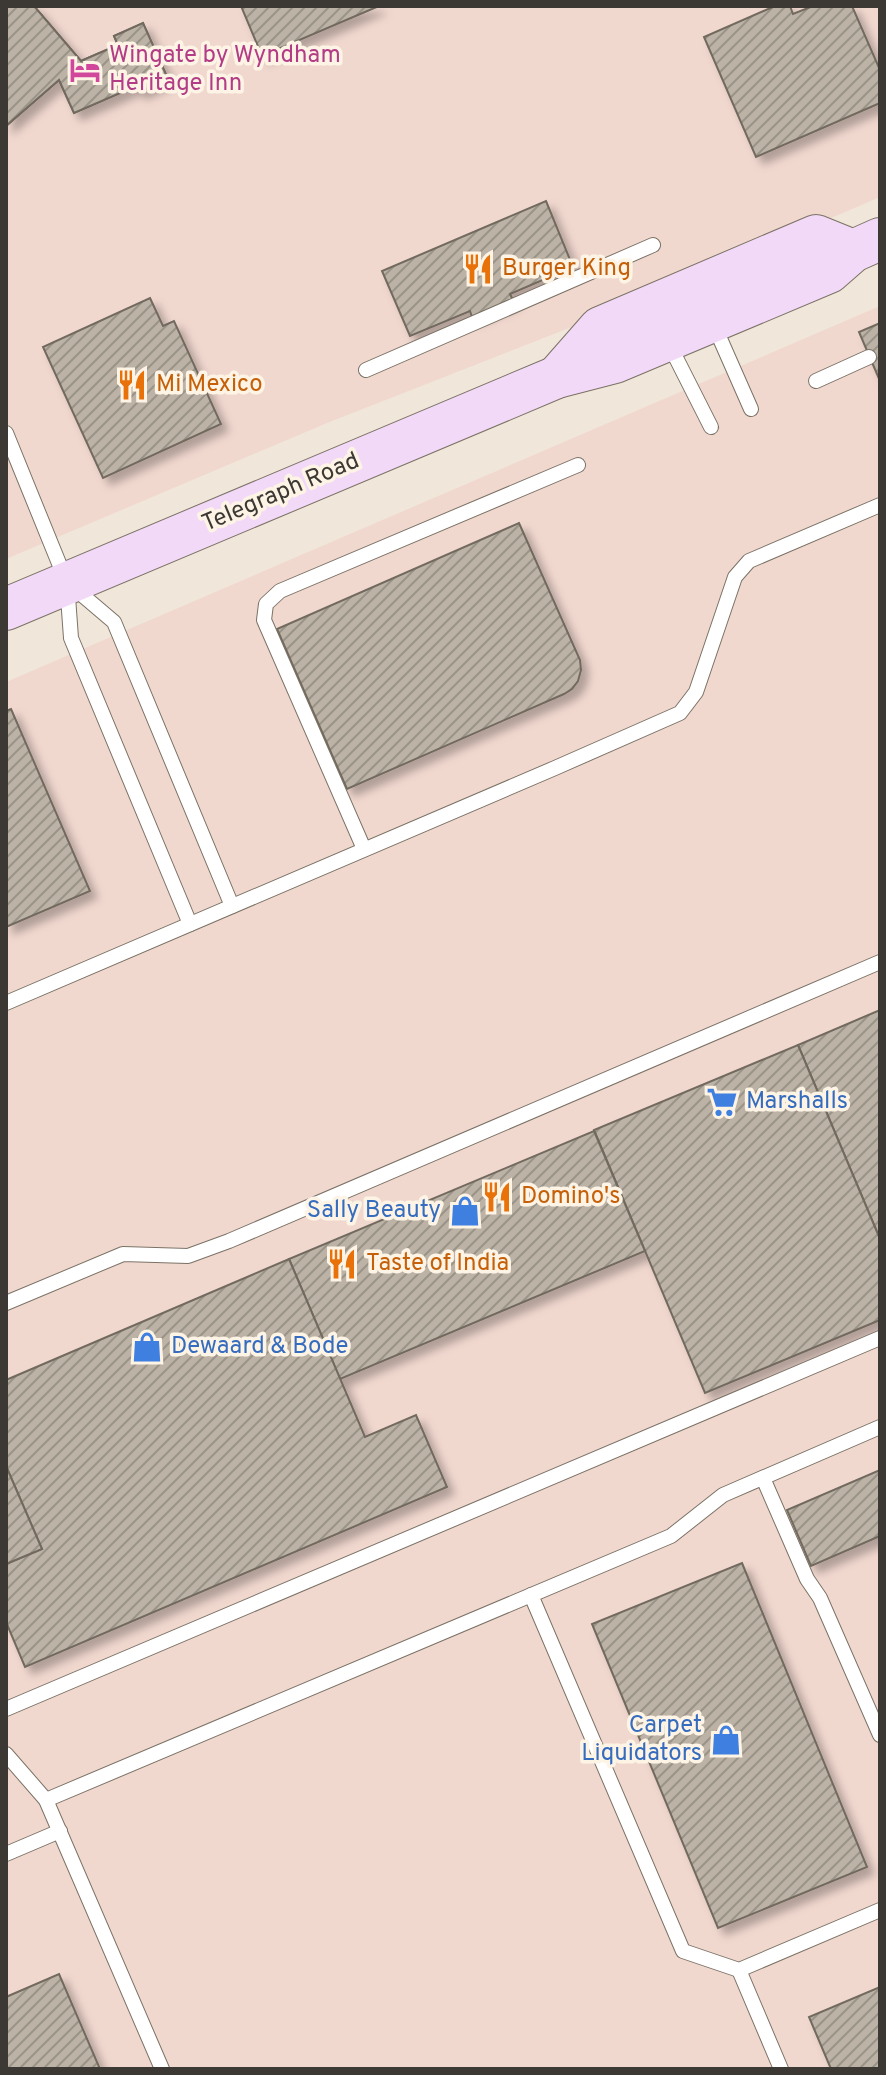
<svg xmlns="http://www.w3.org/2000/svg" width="886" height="2075" viewBox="0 0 886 2075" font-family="Overpass,sans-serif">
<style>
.commercial{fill:#f1d8cf}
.building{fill:url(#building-hatch);stroke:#726a5e;stroke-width:2;filter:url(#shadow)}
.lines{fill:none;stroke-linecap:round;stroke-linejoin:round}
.lane-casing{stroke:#7b7266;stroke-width:16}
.secondary-casing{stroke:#7b7266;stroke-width:44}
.lane{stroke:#fff;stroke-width:14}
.secondary{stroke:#f2d9f8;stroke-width:42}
.labels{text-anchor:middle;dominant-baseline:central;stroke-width:7;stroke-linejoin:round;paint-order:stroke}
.hotel-label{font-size:24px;fill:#b23c85;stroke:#fdf4e6;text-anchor:start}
.food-label{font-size:24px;fill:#c56008;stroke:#fdf4e6;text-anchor:start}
.street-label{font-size:24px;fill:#3c3833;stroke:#fdf4e6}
.shop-label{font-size:24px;fill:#366cbe;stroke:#fdf4e6;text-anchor:start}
</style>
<defs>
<pattern id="building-hatch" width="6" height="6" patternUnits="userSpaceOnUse" patternTransform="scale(2)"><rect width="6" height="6" fill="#bcb3a6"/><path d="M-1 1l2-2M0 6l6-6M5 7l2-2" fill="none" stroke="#9a9388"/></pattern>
<filter id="shadow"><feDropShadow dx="7" dy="7" stdDeviation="4" flood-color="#0004"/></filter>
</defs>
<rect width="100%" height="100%" fill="#f0e6d9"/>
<g class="commercial">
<path d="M6,6H880V197L638,301L327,423L6,559Z"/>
<path d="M880,306V2069H6V682Z"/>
</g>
<g class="building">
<path d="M6,6H34L81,61L118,45L114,36L143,23L168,79L139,92L136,86L74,113L59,80L6,126Z"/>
<path d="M6,6H34L81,61L118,45L114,36L143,23L168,79L139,92L136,86L74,113L59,80L6,126Z"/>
<path d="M241,6H379L262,56Z"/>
<path d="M775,6H790L793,14L813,6H852L880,70V103L756,157L704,37Z"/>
<path d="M546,201L573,267L510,294L513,300L472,317L470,311L410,336L382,271Z"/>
<path d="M150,298L163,326L174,321L221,424L103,478L43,347Z"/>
<path d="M880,323V381L859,332Z"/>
<path d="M519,523L580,660L581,670L578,681L572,689L564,694L347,789L277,629Z"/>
<path d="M11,709L90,891L6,927V711Z"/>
<path d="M880,1010V1239L798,1045Z"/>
<path d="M798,1045L880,1239V1320L705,1393L594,1130Z"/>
<path d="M594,1131L645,1251L340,1379L289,1259Z"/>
<path d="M289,1259L365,1437L416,1415L447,1487L25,1667L6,1622V1564L42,1549L6,1466V1380Z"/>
<path d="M6,1466L42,1549L6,1564Z"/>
<path d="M880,1470V1536L811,1566L787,1510Z"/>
<path d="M742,1563L867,1867L718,1928L592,1624Z"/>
<path d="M59,1974L100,2069H6V1997Z"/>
<path d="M880,1987V2069H831L809,2017Z"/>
</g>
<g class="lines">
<g class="lane-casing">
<g id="lane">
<path d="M714,325L751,409"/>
<path d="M669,344L711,427"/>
<path d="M366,370L653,245"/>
<path d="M816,381L869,357"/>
<path d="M6,433L67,583L71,638L190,924"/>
<path d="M74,588L114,622L232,906"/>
<path d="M364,849L264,620L266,604L280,591L578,465"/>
<path d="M6,1003L555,768L680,713L696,692L735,577L749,561L880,505"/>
<path d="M6,1303L123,1254L188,1256L229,1241L880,962"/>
<path d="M763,1478L807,1579L820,1598L880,1735"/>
<path d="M531,1595L683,1951L739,1970L880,1910"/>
<path d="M6,1709L880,1338"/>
<path d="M6,1754L46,1800L162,2069"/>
<path d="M46,1800L671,1536L723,1495L880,1427"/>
<path d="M6,1854L60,1831"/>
<path d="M739,1970L781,2069"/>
</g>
</g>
<g class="secondary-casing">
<g id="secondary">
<path d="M557,377L600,328L816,236L853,251"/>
<path d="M6,609L557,377L615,362L829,272L853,251L880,239"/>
</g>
</g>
<use href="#lane" class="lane"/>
<use href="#secondary" class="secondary"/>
</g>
<defs>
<g id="hotel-bare" transform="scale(2.4)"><path d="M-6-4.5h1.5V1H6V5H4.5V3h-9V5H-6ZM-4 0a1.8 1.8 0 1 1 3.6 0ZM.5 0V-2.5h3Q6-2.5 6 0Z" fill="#d1479c" stroke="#fdf4e6" stroke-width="2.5" paint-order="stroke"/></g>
<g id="restaurant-bare" transform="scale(2.4)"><path d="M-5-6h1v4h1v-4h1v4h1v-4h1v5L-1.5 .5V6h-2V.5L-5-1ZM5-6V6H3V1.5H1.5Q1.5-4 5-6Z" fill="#e8710a" stroke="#fdf4e6" stroke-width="2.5" paint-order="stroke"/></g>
<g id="supermarket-bare" transform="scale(2.4)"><path d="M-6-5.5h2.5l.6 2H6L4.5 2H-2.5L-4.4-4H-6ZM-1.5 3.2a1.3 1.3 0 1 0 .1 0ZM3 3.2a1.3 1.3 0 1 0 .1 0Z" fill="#3f7fe0" stroke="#fdf4e6" stroke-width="2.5" paint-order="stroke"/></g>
<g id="shop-bare" transform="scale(2.4)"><path d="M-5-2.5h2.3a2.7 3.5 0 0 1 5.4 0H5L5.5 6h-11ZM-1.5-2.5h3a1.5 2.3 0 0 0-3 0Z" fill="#3f7fe0" stroke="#fdf4e6" stroke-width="2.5" paint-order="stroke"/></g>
</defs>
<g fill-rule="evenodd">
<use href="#hotel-bare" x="85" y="70"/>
<use href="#restaurant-bare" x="478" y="269"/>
<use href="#restaurant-bare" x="132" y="385"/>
<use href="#supermarket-bare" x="722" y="1102"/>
<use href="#restaurant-bare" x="497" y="1197"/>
<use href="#shop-bare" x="465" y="1211"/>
<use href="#restaurant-bare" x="342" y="1264"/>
<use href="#shop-bare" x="147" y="1347"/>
<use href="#shop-bare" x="726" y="1740"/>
</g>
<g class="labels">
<g class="hotel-label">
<text x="109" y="56">Wingate by Wyndham<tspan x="109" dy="28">Heritage Inn</tspan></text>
</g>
<g class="food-label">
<text x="502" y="269">Burger King</text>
<text x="156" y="385">Mi Mexico</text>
<text x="521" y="1197">Domino's</text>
<text x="366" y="1264">Taste of India</text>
</g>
<g class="street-label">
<text transform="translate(281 493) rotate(-23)">Telegraph Road</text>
</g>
<g class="shop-label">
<text x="746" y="1102">Marshalls</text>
<text x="441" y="1211" text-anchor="end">Sally Beauty</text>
<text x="171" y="1347">Dewaard &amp; Bode</text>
<text x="702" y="1726" text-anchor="end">Carpet<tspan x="702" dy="28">Liquidators</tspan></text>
</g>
</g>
<rect width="886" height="2075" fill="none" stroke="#3c3833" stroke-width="16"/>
</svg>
